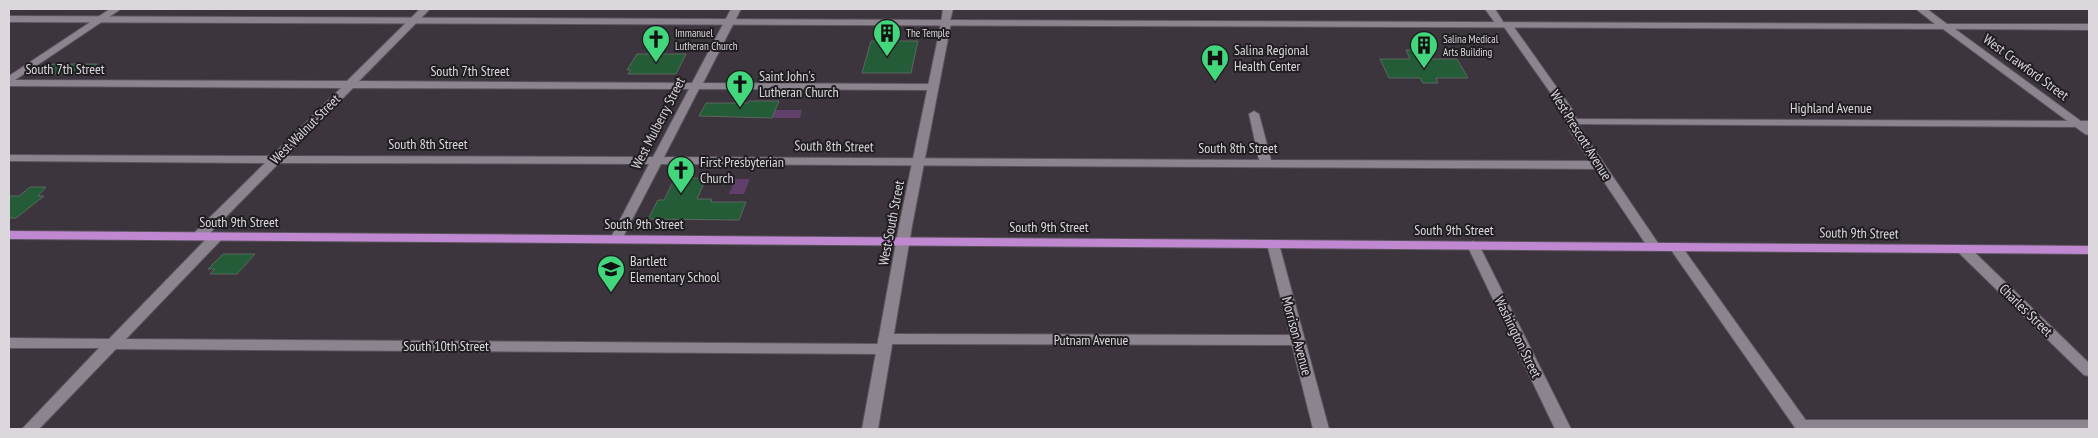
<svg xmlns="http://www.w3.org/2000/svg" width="2098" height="438" viewBox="0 0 2098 438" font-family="'PT Sans Narrow',sans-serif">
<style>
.green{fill:#613f6b}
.building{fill:#235c37;stroke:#5c675f}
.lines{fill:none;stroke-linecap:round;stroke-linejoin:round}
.minor-casing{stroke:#5a545c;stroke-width:2}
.tertiary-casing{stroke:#5a545c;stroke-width:2}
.secondary-casing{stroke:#5a545c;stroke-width:2}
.primary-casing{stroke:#5a545c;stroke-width:2}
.minor{fill:#8c848f;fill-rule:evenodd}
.tertiary{fill:#8c848f;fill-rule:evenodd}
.secondary{fill:#8c848f;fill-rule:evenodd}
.primary{fill:#c088d0;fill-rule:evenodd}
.labels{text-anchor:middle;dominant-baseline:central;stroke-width:4;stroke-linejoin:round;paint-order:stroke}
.far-poi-label{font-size:11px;fill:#dbd7dd;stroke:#211e22;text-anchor:start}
.poi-label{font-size:14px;fill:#dbd7dd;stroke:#211e22;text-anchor:start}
.street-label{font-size:14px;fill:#dbd7dd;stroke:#211e22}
</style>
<rect width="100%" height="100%" fill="#3c353e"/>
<g class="green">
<path d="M775,110H802L800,118H772Z"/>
<path d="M735,179H750L744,194H729Z"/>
</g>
<g class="building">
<path d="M871,41H918L911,73H862Z"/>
<path d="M1406,50H1421L1426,59H1457L1468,78H1436L1438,83H1423L1420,78H1389L1380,59H1410Z"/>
<path d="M637,54H686L676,74H628L631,70H627Z"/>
<path d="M53,64H97L83,74H39Z"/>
<path d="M749,101H779L772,118L699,116L706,103H748Z"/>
<path d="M675,178H702L699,183H704L697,199H712L711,202H746L739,220L648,219L658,200H664Z"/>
<path d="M30,187H46L38,196H44L16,218H9V196H19Z"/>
<path d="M223,254H255L237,274H210L215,269H208Z"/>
</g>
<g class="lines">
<g class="minor-casing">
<g id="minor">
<path d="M420,9H430L359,81L692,83L731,9H741L703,83L931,84L936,87L931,90L699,89L664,157L1259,160L1249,114L1254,111L1259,114L1271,160L1598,161L1604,165L1598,169L661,164L622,239L616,243L610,239L649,164L279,163L203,240H193L192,237L193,234L265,163L9,161V155L272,156L341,88L9,86V80L347,81ZM353,88L689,89L653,157L285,156Z"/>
<path d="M943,9H953L949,25H943L941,23Z"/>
<path d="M1573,119L2089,121V127L1569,124L1567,122Z"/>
<path d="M216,233L222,237L221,240L126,339L883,344L888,346L890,349L888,352L883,354L116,349L39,429H22L99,348H9V338L109,339L211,234Z"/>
<path d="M1273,240L1279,244L1329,429H1313L1292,345L885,344L880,342L878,339L880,336L885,334L1290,335L1267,244Z"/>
<path d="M1473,241L1479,245L1571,429H1555L1467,245Z"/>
<path d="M1963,245L1968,246L2089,363V376L2084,375L1958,252L1957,249L1958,246Z"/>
<path d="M1802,420H2089V429H1796L1794,426L1796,422Z"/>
</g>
</g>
<g class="tertiary-casing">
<g id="tertiary">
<path d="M110,9H121L9,84V76Z"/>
<path d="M1485,9H1495L1504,23H1511L1572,109L1582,131L1660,246L1659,249H1649L1570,131L1562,109L1504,27H1498Z"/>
<path d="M946,20L951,23L912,226L878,429H862L899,226L941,23Z"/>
<path d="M1675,243L1680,244L1812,429H1796L1669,247Z"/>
</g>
</g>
<g class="secondary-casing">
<path id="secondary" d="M1916,9H1927L1947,24H2089V30L1955,29L2089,127V135L2085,134L1943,29L9,22V16L1935,24Z"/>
</g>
<g class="primary-casing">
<path id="primary" d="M9,231L2089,246V254L9,239Z"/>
</g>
<use href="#minor" class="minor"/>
<use href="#tertiary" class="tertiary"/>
<use href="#secondary" class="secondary"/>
<use href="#primary" class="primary"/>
</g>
<defs>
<g id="building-pin" transform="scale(1.4375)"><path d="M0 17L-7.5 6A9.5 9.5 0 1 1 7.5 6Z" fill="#42d77c" stroke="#211e22"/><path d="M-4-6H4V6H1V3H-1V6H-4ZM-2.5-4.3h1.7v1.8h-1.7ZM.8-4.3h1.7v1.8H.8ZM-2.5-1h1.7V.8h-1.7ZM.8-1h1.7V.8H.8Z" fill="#111"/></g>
<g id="church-pin" transform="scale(1.4375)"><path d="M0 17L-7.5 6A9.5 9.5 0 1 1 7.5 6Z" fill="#42d77c" stroke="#211e22"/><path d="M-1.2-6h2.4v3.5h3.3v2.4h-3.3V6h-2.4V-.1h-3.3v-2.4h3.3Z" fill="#111"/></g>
<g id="hospital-pin" transform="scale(1.4375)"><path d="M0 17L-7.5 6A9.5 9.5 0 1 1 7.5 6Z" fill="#42d77c" stroke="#211e22"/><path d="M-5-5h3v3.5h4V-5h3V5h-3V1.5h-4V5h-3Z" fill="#111"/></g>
<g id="school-pin" transform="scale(1.4375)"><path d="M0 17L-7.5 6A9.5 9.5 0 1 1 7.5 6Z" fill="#42d77c" stroke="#211e22"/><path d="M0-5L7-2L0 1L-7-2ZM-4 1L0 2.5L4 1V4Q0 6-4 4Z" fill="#111"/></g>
</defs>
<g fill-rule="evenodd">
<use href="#building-pin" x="887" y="33"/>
<use href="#church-pin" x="656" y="39"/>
<use href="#building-pin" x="1424" y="45"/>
<use href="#hospital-pin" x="1215" y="58"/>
<use href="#church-pin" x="740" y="84"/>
<use href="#church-pin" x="681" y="170"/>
<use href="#school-pin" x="611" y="269"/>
</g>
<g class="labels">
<g class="far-poi-label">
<text x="675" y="33">Immanuel<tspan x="675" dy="13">Lutheran Church</tspan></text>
<text x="906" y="33">The Temple</text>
<text x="1443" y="39">Salina Medical<tspan x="1443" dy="13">Arts Building</tspan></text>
</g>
<g class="poi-label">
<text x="1234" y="50">Salina Regional<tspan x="1234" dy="16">Health Center</tspan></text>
<text x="759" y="76">Saint John's<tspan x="759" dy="16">Lutheran Church</tspan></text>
<text x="700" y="162">First Presbyterian<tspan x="700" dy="16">Church</tspan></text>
<text x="630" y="261">Bartlett<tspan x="630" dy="16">Elementary School</tspan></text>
</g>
<g class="street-label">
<text transform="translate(2026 67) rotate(36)">West Crawford Street</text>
<text x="65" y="69">South 7th Street</text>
<text x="470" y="71">South 7th Street</text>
<text x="1831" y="108">Highland Avenue</text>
<text transform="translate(658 123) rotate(-63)">West Mulberry Street</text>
<text transform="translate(305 129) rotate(-45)">West Walnut Street</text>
<text transform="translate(1581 135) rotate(58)">West Prescott Avenue</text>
<text x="428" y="144">South 8th Street</text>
<text transform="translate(834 146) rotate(1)">South 8th Street</text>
<text x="1238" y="148">South 8th Street</text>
<text x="239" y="222">South 9th Street</text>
<text transform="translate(891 223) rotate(-79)">West South Street</text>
<text x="644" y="224">South 9th Street</text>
<text x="1049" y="227">South 9th Street</text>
<text x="1454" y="230">South 9th Street</text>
<text transform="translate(1859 233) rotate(1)">South 9th Street</text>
<text transform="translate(2026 310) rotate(44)">Charles Street</text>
<text transform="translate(1297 336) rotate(75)">Morrison Avenue</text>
<text transform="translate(1518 337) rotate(64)">Washington Street</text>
<text x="1091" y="340">Putnam Avenue</text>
<text x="446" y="346">South 10th Street</text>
</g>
</g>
<rect width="2098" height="438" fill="none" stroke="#dbd7dd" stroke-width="20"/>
</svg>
